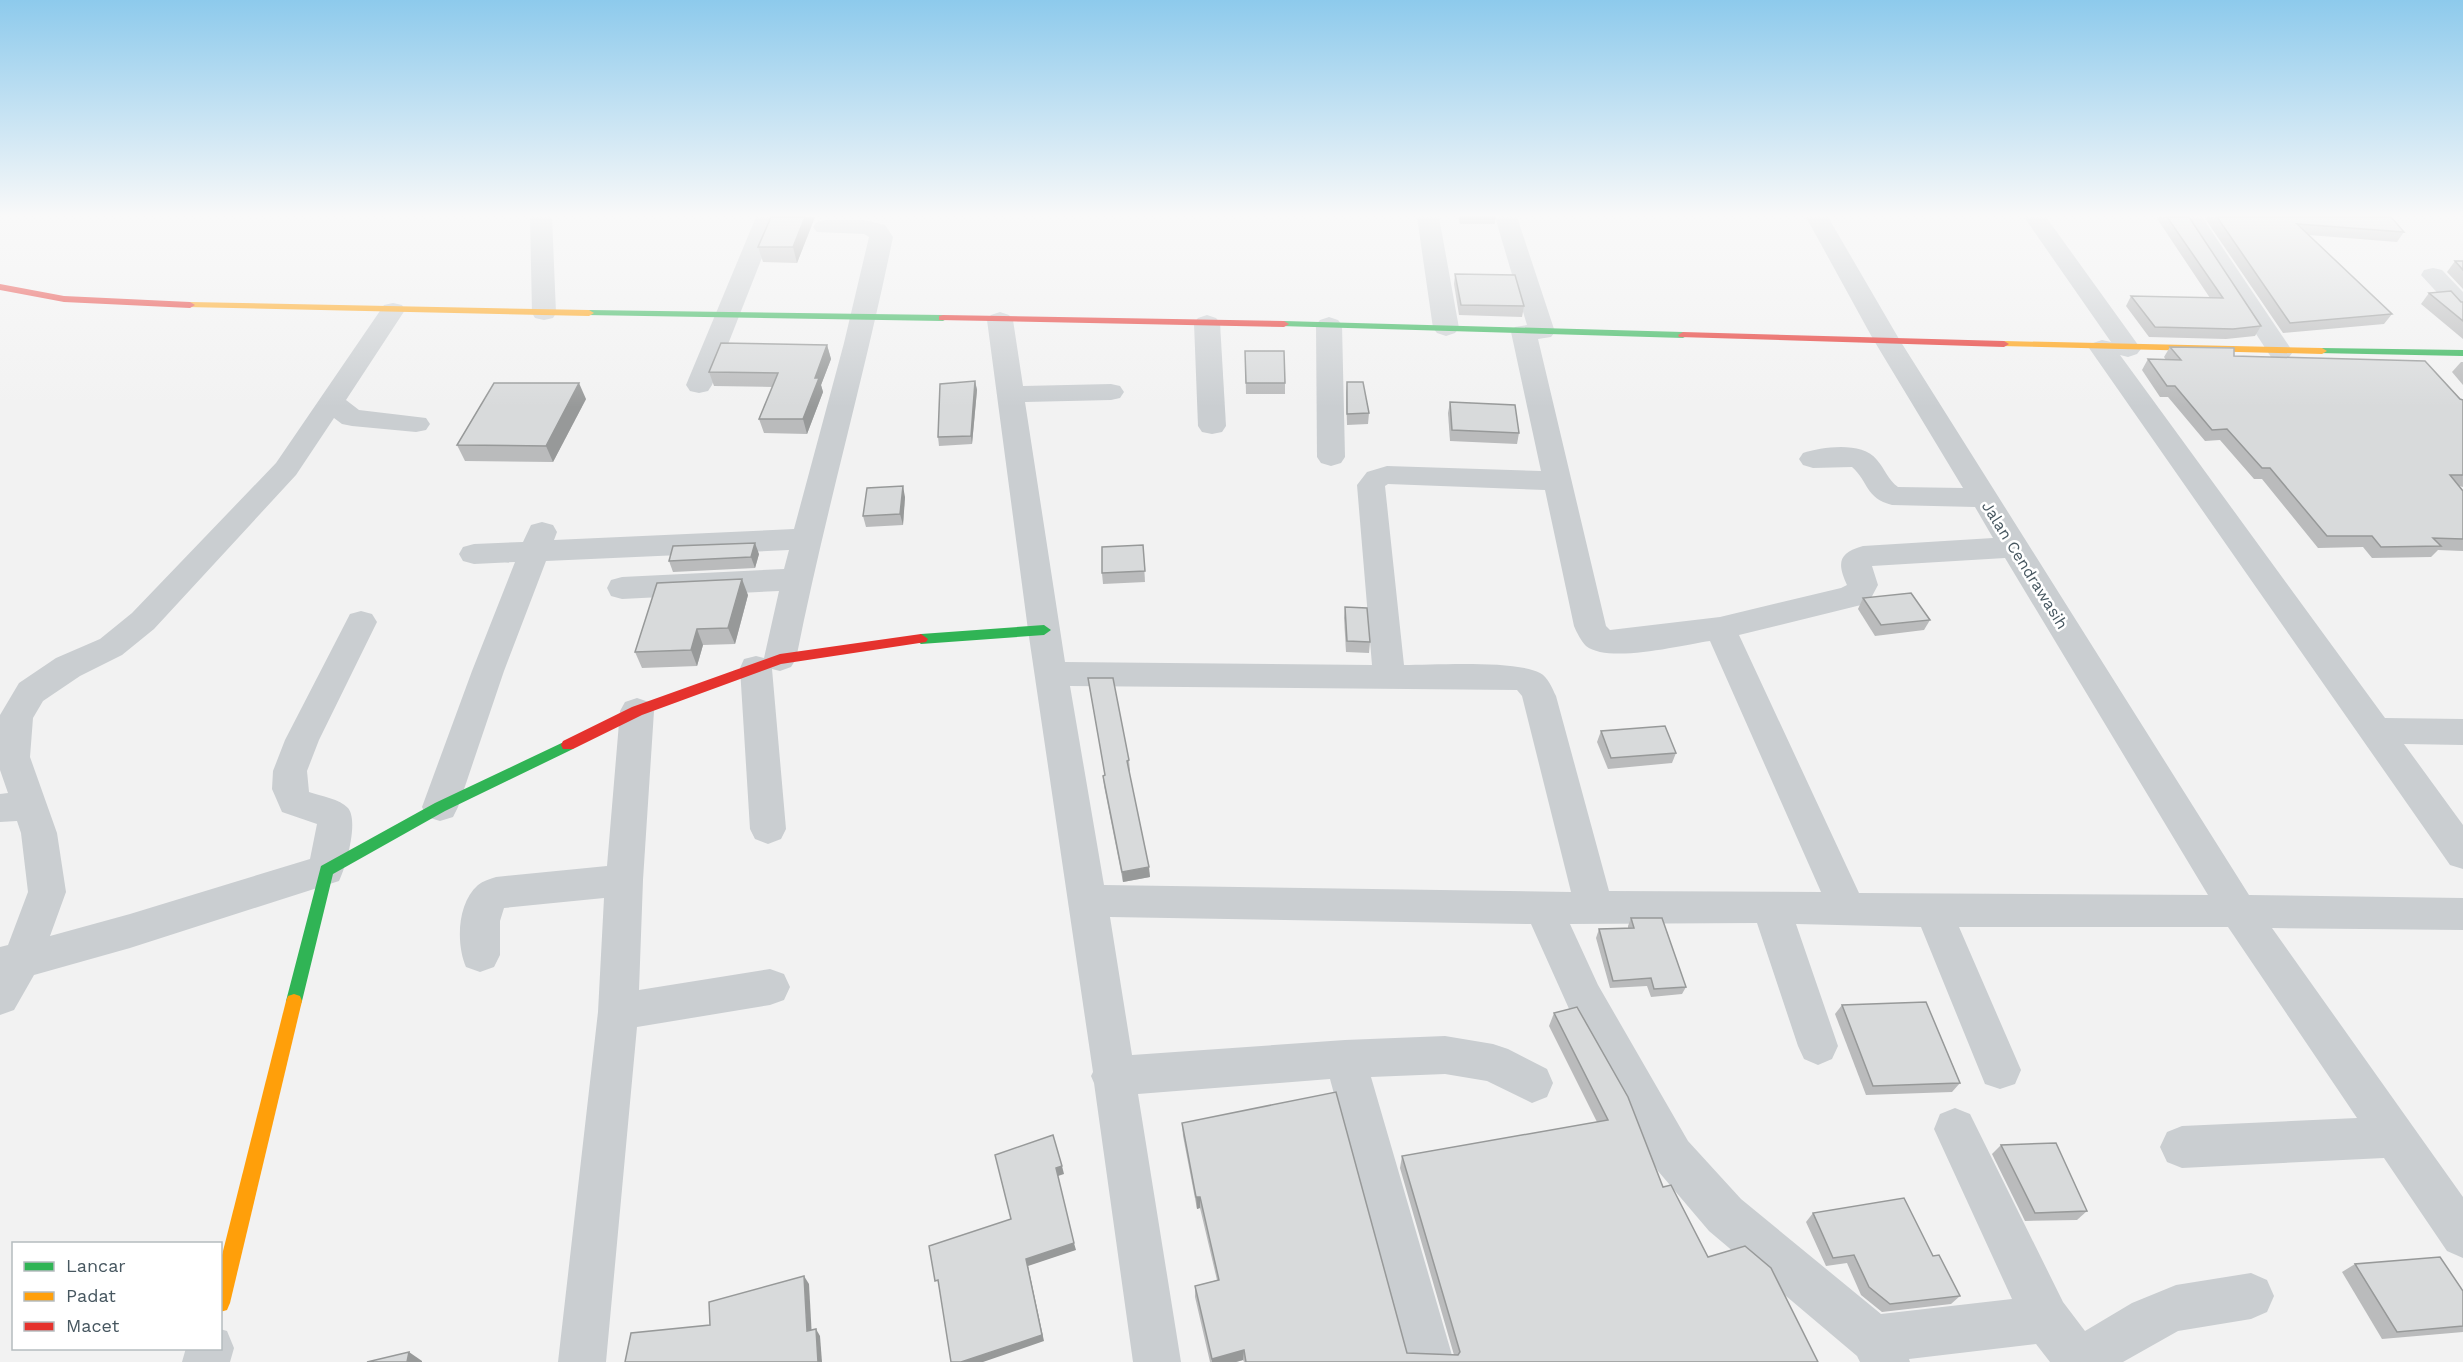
<svg xmlns="http://www.w3.org/2000/svg" width="2463" height="1362" viewBox="0 0 2463 1362" font-family="'Work Sans',sans-serif">
<style>
.lines{fill:none;stroke-linecap:round;stroke-linejoin:round}
.street{fill:#caced1;fill-rule:evenodd}
.fast{fill:#30b455;fill-rule:evenodd}
.slow{fill:#ff9f0a;fill-rule:evenodd}
.jam{fill:#e5322d;fill-rule:evenodd}
.wall{fill:#babbbc}
.shaded-wall{fill:#979999}
.building{fill:#d8dadb;stroke:#979999;stroke-width:1.5}
.labels{text-anchor:middle;dominant-baseline:central;stroke-width:5;stroke-linejoin:round;paint-order:stroke}
.street-label{font-size:16px;fill:#475760;stroke:#fff}
</style>
<rect width="100%" height="100%" fill="#f2f2f2"/>
<g class="lines">
<g class="street">
<path d="M530,217H552L556,313L553,318L544,320L535,318L532,313Z"/>
<path d="M756,217H778L712,385L708,391L699,393L690,391L686,385Z"/>
<path d="M1417,217H1439L1459,328L1455,333L1446,336L1437,333L1433,328Z"/>
<path d="M1495,217H1517L1555,332L1551,337L1538,339L1606,626L1610,630L1720,617L1841,588L1847,585C1837,563 1838,553 1863,546L1993,538L1975,507L1892,505C1865,498 1869,482 1852,467L1813,468L1803,465L1799,459L1803,453C1823,447 1862,441 1877,460C1885,469 1888,480 1898,487L1963,488L1873,339L1806,217H1828L1899,339L2249,895L2463,898V930L2272,928L2463,1197V1258L2447,1251L2384,1158L2182,1168L2167,1162L2160,1147L2167,1132L2182,1126L2357,1118L2228,927H1959L2021,1070L2015,1084L2000,1089L1985,1084L1921,927L1796,924L1838,1046L1832,1059L1818,1065L1804,1059L1798,1046L1757,923L1570,924L1598,985L1688,1141L1741,1199L1881,1314L2012,1299L1934,1129L1940,1114L1955,1108L1970,1114L2063,1302L2085,1331L2132,1303L2176,1285L2251,1273L2267,1280L2274,1296L2267,1312L2251,1319L2178,1331L2123,1362H2050L2036,1344L1909,1359L1910,1362H1860L1857,1356L1709,1231L1658,1171L1570,1011L1531,924L1110,917L1132,1055L1345,1040L1445,1036L1493,1044L1508,1049L1547,1069L1553,1083L1547,1097L1532,1103L1487,1081L1445,1074L1371,1077L1454,1362H1406L1330,1079L1138,1094L1181,1362H1133L1094,1083L1091,1076L1093,1072L1028,630L987,320L991,315L1000,312L1009,315L1013,320L1023,386L1111,384L1120,386L1124,392L1120,398L1111,400L1025,402L1065,662L1372,665L1357,485L1367,472L1387,466L1541,471L1511,332L1515,327L1527,325ZM1388,484L1545,490L1574,626C1577,633 1581,641 1586,646C1609,664 1681,645 1710,641L1821,892L1609,891L1556,696C1552,688 1548,677 1540,673C1516,660 1435,665 1404,665L1385,486ZM2005,558L2208,895L1859,893L1739,635L1861,605L1870,600L1878,585L1872,566ZM1070,686L1517,690L1522,696L1571,892L1104,885Z"/>
<path d="M2024,217H2046L2141,349L2137,354L2128,357L2120,355L2385,718L2463,719V745L2404,744L2463,825V869L2450,865L2089,348L2093,343L2102,340L2111,342Z"/>
<path d="M2180,217H2202L2293,352L2289,357L2280,360L2271,357Z"/>
<path d="M825,220H864L885,225L893,237C864,379 824,517 796,659L791,667L780,671L772,669L786,829L781,839L768,844L755,839L750,829L740,668L744,659L756,656L764,658L779,591L622,599L611,596L607,588L611,580L622,577L784,569L789,550L546,561L504,671L458,807L453,817L440,821L427,817L422,807L472,671L515,562L474,564L463,561L459,554L463,547L474,544L523,542L531,525L542,522L553,525L557,532L554,540L794,529L844,343L869,237L864,234L817,232L813,227L817,222Z"/>
<path d="M2433,268L2442,270L2463,292V313L2454,311L2421,275L2424,270Z"/>
<path d="M393,303L402,305L405,310L346,400L359,410L426,418L430,424L426,430L416,432L352,426L342,424L334,418L296,475L154,629L122,655L80,676L43,701L33,718L30,757L57,833L66,892L50,936L130,914L310,859L317,824L282,812L272,789L273,771L285,740L350,614L361,611L372,614L377,622L319,740L307,771L309,792C321,796 340,799 348,808C359,821 346,867 339,881L130,948L34,975L14,1010L0,1015V947L8,945L28,892L21,833L17,821L0,822V794L8,793L0,770V715L19,683L56,658L100,639L132,613L276,463L384,305Z"/>
<path d="M1207,315L1216,318L1220,323L1226,426L1222,432L1212,434L1202,432L1198,426L1194,323L1198,318Z"/>
<path d="M1329,317L1338,320L1342,325L1345,457L1341,463L1331,466L1321,463L1317,457L1316,325L1320,320Z"/>
<path d="M637,698L649,702L654,711L643,880L639,990L770,969L784,974L790,987L784,1000L770,1005L637,1027L606,1362H558L598,1012L604,898L504,908L500,921V955L494,967L480,972L466,967C456,944 457,903 478,885C483,881 490,879 496,877L607,866L620,711L625,702Z"/>
<path d="M220,1329L227,1331L234,1348L230,1362H182L186,1348H220Z"/>
</g>
<g class="fast">
<path d="M589,310L943,315L948,318L943,321L585,315V311Z"/>
<path d="M1284,321L1683,332L1688,335L1683,338L1280,326V322Z"/>
<path d="M2322,348L2463,350V356L2318,353V349Z"/>
<path d="M1044,625L1051,630L1044,635L921,644L914,639L921,634Z"/>
<path d="M568,740L573,741L575,745L573,749L445,811L333,874L302,1001L300,1006L294,1008L288,1006L286,1001L321,866L435,803Z"/>
</g>
<g class="slow">
<path d="M190,302L589,310L594,313L589,316L186,307V303Z"/>
<path d="M2004,341L2322,348L2327,351L2322,354L2000,346L1999,344Z"/>
<path d="M294,994L300,996L302,1001L230,1303L227,1310L220,1312V1263L286,1001L288,996Z"/>
</g>
<g class="jam">
<path d="M0,284L64,296L190,302L195,305L190,308L64,302L0,290Z"/>
<path d="M943,315L1284,321L1289,324L1284,327L939,320V316Z"/>
<path d="M1683,332L2004,341L2009,344L2004,347L1679,337L1678,335Z"/>
<path d="M921,634L928,639L926,642L781,664L642,715L573,749H563L561,745L563,741L632,707L780,654Z"/>
</g>
</g>
<g class="wall">
<path d="M815,217L797,263L763,262L758,247Z"/>
<path d="M1458,217H1495V224H1460Z"/>
<path d="M2156,217H2189L2261,326L2255,336L2226,339L2149,337L2126,306L2131,296L2210,298Z"/>
<path d="M2204,217H2391L2404,232L2397,242L2309,235L2392,314L2384,324L2283,333Z"/>
<path d="M2455,261H2463V289L2447,272Z"/>
<path d="M1455,274L1524,306L1522,317L1459,315L1454,284Z"/>
<path d="M2429,293L2463,302V339L2421,304Z"/>
<path d="M827,345L831,359L821,385L823,392L807,434L764,433L759,419L773,387L714,386L709,372Z"/>
<path d="M2170,347L2234,356L2463,400V487L2459,486L2463,491V551L2438,550L2431,557L2372,558L2363,547L2318,548L2262,479H2254L2220,440L2205,441L2168,397H2160L2142,370L2148,359L2166,360L2164,357Z"/>
<path d="M1245,351L1285,383V394H1246Z"/>
<path d="M2461,362H2463V385L2452,372Z"/>
<path d="M975,381L977,390L972,444L939,446L938,437Z"/>
<path d="M1347,382L1369,413L1368,424L1347,425L1346,393Z"/>
<path d="M586,399L553,462L465,461L457,445Z"/>
<path d="M1450,402L1519,433L1517,444L1450,441L1448,413Z"/>
<path d="M905,497L903,525L866,527L863,516Z"/>
<path d="M1143,545L1145,582L1103,584L1102,573Z"/>
<path d="M759,554L755,568L673,572L669,561Z"/>
<path d="M748,595L735,644L703,645L697,666L642,668L635,652Z"/>
<path d="M1863,598L1930,620L1924,630L1875,636L1858,609Z"/>
<path d="M1345,607L1370,642L1369,653L1346,652L1344,618Z"/>
<path d="M1088,678L1129,760L1130,771H1129L1150,877L1123,882L1104,786L1103,776L1105,775Z"/>
<path d="M1601,731L1676,753L1672,763L1608,769L1597,742Z"/>
<path d="M1631,918L1686,987L1682,994L1651,997L1647,986L1610,988L1596,938L1599,929L1628,928V926Z"/>
<path d="M1842,1005L1960,1083L1952,1092L1866,1095L1835,1014Z"/>
<path d="M1554,1013L1708,1257L1818,1362H1244L1243,1360L1236,1362H1210L1195,1297V1286L1217,1280L1200,1208L1197,1209L1183,1136L1182,1123L1407,1353L1454,1355L1400,1168L1402,1156L1597,1122L1549,1026Z"/>
<path d="M2001,1145L2087,1211L2077,1220L2025,1221L1992,1154Z"/>
<path d="M1813,1213L1933,1256L1960,1296L1951,1304L1882,1312L1861,1295L1847,1263L1826,1266L1806,1222Z"/>
<path d="M2355,1264L2463,1291V1332L2382,1339L2342,1272Z"/>
</g>
<g class="shaded-wall">
<path d="M805,217H815L797,263L793,247Z"/>
<path d="M827,345L831,359L821,385L823,392L807,434L803,419L815,378Z"/>
<path d="M975,381L977,390L972,444L971,436Z"/>
<path d="M579,383L586,399L553,462L546,446Z"/>
<path d="M903,486L905,497L903,525L900,514Z"/>
<path d="M755,543L759,554L755,568L751,557Z"/>
<path d="M742,579L748,595L735,644L728,628Z"/>
<path d="M697,629L703,645L697,666L691,650Z"/>
<path d="M1149,867L1150,877L1123,882L1122,872Z"/>
<path d="M1062,1166L1064,1174L1058,1176L1056,1168Z"/>
<path d="M1196,1197H1200V1208L1197,1209Z"/>
<path d="M1074,1243L1076,1250L1028,1266L1044,1341L983,1362H961L1026,1259Z"/>
<path d="M804,1276L809,1284L812,1338L807,1331Z"/>
<path d="M816,1329L820,1336L822,1362H818Z"/>
<path d="M1244,1350L1243,1360L1236,1362H1212V1359Z"/>
<path d="M409,1352L422,1361V1362H407Z"/>
</g>
<g class="building">
<path d="M771,217H805L793,247H758Z"/>
<rect x="1460" y="217" width="35" height="2"/>
<path d="M2167,217H2189L2261,326L2233,329L2155,327L2131,296L2223,298Z"/>
<path d="M2217,217H2391L2404,232L2297,224L2392,314L2290,323Z"/>
<path d="M2455,261H2463V270Z"/>
<path d="M1455,274L1515,275L1524,306L1461,305Z"/>
<path d="M2451,291L2461,302H2463V321L2429,293Z"/>
<path d="M721,343L827,345L815,378H819L803,419H759L778,373L709,372Z"/>
<path d="M2170,347L2234,348V356L2425,361L2460,399L2463,400V475H2450L2463,491V539L2433,538L2441,546L2381,547L2372,536H2327L2270,468H2262L2227,429L2212,430L2175,386H2167L2148,359L2181,360Z"/>
<path d="M1245,351H1284L1285,383H1246Z"/>
<path d="M975,381L971,436L938,437L940,384Z"/>
<path d="M1347,382H1363L1369,413L1347,414Z"/>
<path d="M494,383H579L546,446L457,445Z"/>
<path d="M1450,402L1515,405L1519,433L1452,430Z"/>
<path d="M903,486L900,514L863,516L867,488Z"/>
<path d="M755,543L751,557L669,561L673,546Z"/>
<path d="M1143,545L1145,571L1102,573V547Z"/>
<path d="M742,579L728,628L697,629L691,650L635,652L657,583Z"/>
<path d="M1911,593L1930,620L1881,625L1863,598Z"/>
<path d="M1345,607L1367,608L1370,642L1347,641Z"/>
<path d="M1088,678H1113L1129,760L1127,761L1149,867L1122,872L1103,776L1105,775Z"/>
<path d="M1665,726L1676,753L1611,758L1601,731Z"/>
<path d="M1631,918H1662L1686,987L1654,989L1651,978L1613,981L1599,929L1634,928Z"/>
<path d="M1926,1002L1960,1083L1873,1086L1842,1005Z"/>
<path d="M1577,1007L1628,1097L1663,1187L1671,1185L1708,1257L1745,1246L1771,1268L1818,1362H1246L1244,1350L1212,1359L1195,1286L1219,1280L1200,1197H1196L1182,1123L1336,1092L1407,1353L1458,1355L1460,1352L1402,1156L1608,1120L1554,1013Z"/>
<path d="M1053,1135L1062,1166L1056,1168L1074,1243L1026,1259L1042,1335L961,1362H951L938,1280L935,1281L929,1246L1011,1219L995,1155Z"/>
<path d="M2056,1143L2087,1211L2035,1213L2001,1145Z"/>
<path d="M1904,1198L1933,1256L1939,1255L1960,1296L1890,1304L1869,1287L1854,1255L1833,1258L1813,1213Z"/>
<path d="M2440,1257L2463,1291V1326L2397,1332L2355,1264Z"/>
<path d="M804,1276L807,1331L816,1329L818,1362H625L631,1333L710,1325L709,1302Z"/>
<path d="M409,1352L407,1362H367Z"/>
</g>
<linearGradient id="sky" x2="0" y2="1"><stop stop-color="#8dcaec"/><stop offset="0.53" stop-color="#f9f9f9"/><stop offset="1" stop-color="#f9f9f9" stop-opacity="0"/></linearGradient>
<rect width="2463" height="407" fill="url(#sky)"/>
<g class="labels">
<g class="street-label">
<text transform="translate(2025 565) rotate(58)">Jalan Cendrawasih</text>
</g>
</g>
<rect x="12" y="1242" width="210" height="108" fill="#ffffff" stroke="#b5bcbf" stroke-width="1.5"/>
<rect x="24" y="1262" width="30" height="9" fill="#30b455" stroke="#b5bcbf" stroke-width="1.5"/>
<text x="66" y="1272" font-size="18" fill="#475760">Lancar</text>
<rect x="24" y="1292" width="30" height="9" fill="#ff9f0a" stroke="#b5bcbf" stroke-width="1.5"/>
<text x="66" y="1302" font-size="18" fill="#475760">Padat</text>
<rect x="24" y="1322" width="30" height="9" fill="#e5322d" stroke="#b5bcbf" stroke-width="1.5"/>
<text x="66" y="1332" font-size="18" fill="#475760">Macet</text>
</svg>
